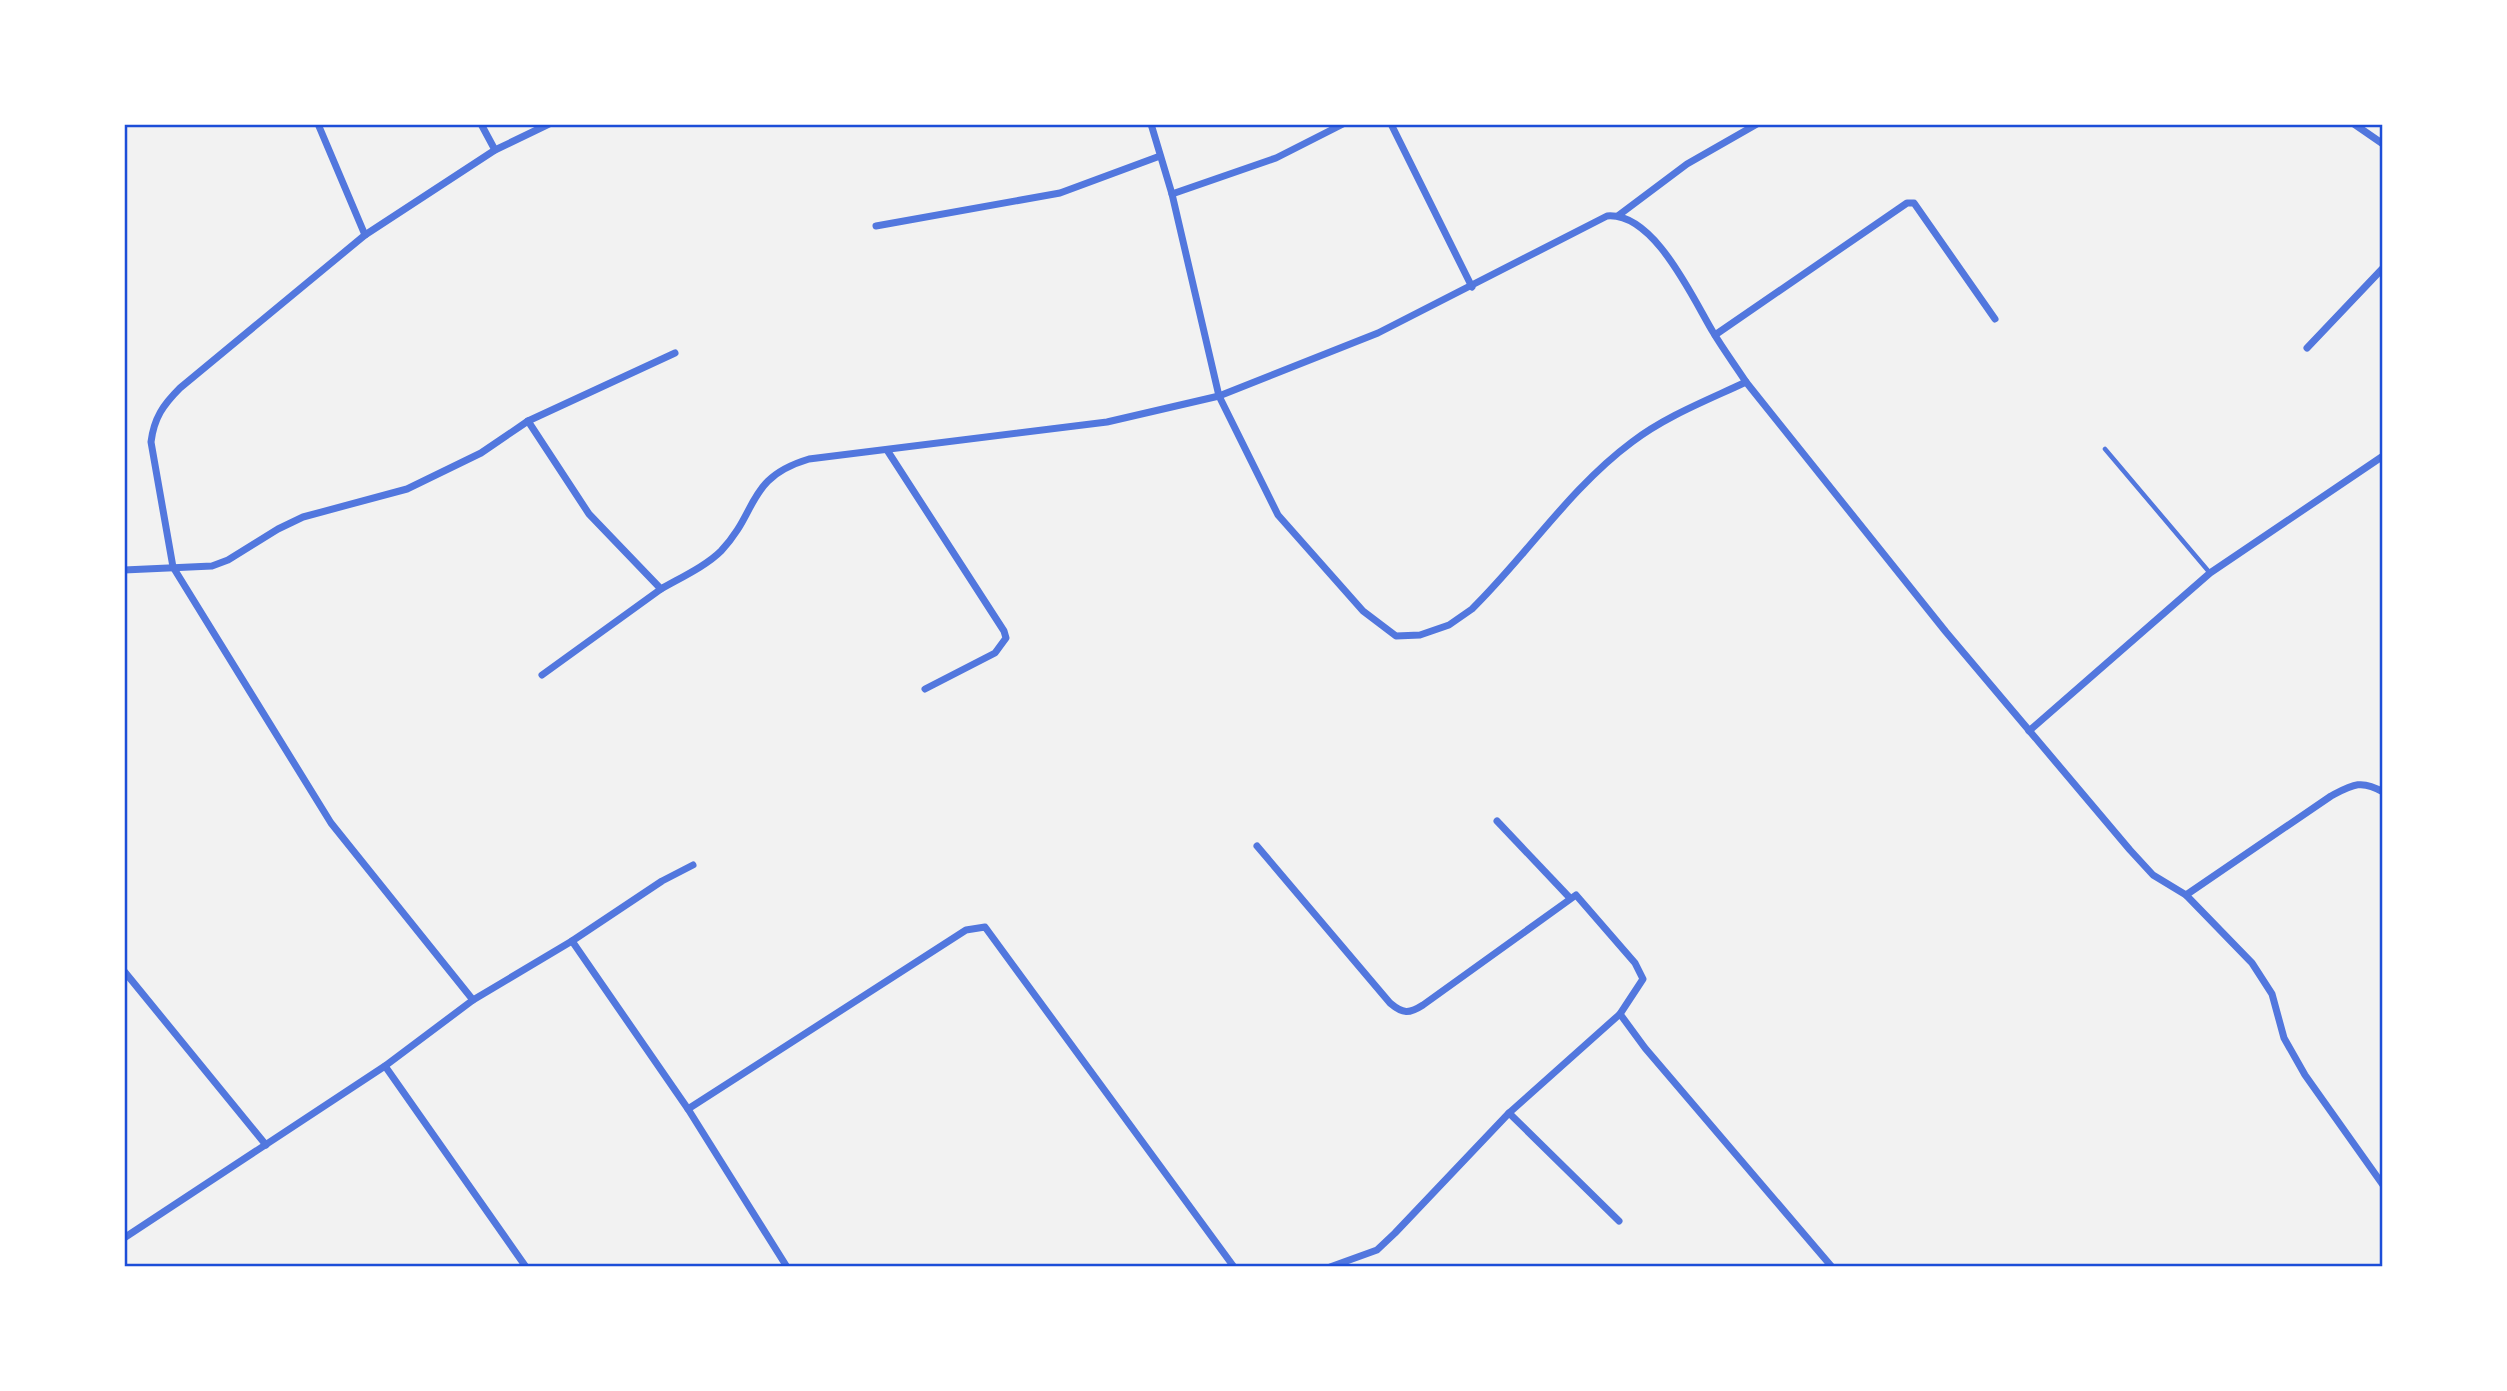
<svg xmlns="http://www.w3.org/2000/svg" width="2507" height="1391" viewBox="0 0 2507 1391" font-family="'Golos Text',sans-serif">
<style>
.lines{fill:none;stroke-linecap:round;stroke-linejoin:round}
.service{stroke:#5277de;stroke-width:4.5}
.minor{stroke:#5277de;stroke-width:7}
.neatline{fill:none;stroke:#1d4ed8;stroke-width:2.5}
</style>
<rect width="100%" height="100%" fill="#f2f2f2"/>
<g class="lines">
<path class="service" d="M2105,449L2210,573"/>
<g class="minor">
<path d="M318,124L365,235"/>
<path d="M481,124L495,150"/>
<path d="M1151,124L1172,194L1219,396L1278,515L1363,611L1396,636L1420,635L1449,625L1472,609C1527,555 1570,488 1632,442C1666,416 1708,400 1746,382"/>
<path d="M1391,124L1472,287"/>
<path d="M2354,124L2383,144"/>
<path d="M1172,194L1276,158L1343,124"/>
<path d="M1619,215L1687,164L1757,124"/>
<path d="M876,226L1060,193L1160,156"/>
<path d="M1715,335L1907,203H1914L1995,319"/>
<path d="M2307,348L2383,268"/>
<path d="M528,421L675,353"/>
<path d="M887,450L1004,631L1006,638L995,653L925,689"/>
<path d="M124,570L212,566L228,560L278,529L303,517L407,489L481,453L528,421L589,514L661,589C680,578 706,566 721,551C759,511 746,478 809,459L1107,422L1219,396L1378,333L1607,216C1654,212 1692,297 1713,332C1723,349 1735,365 1746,382L1946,632L2130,850L2153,875L2186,895L2252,963L2272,994L2284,1038L2305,1075L2383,1185"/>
<path d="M542,675L661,589"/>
<path d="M2029,731L2210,573L2383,456"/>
<path d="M1497,821L1569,897"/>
<path d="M1257,846L1390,1003C1403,1014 1409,1014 1423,1005L1576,895L1635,963L1643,979L1620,1014L1509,1113L1395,1233L1377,1250L1330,1267"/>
<path d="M2186,895L2331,796C2352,785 2361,779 2383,792"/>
<path d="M572,941L662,881L693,865"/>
<path d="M124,971L266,1145"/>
<path d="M473,1000L331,823L173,567L151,442C154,418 163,405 180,388L365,235L495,150L549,124"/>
<path d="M1620,1014L1645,1048L1832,1267"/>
<path d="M385,1066L526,1267"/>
<path d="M688,1109L966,930L985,927L1234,1267"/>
<path d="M1509,1113L1619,1221"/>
<path d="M124,1238L385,1066L473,1000L572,941L688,1109L787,1267"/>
</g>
</g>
<rect width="2507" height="1391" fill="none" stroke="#ffffff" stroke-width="252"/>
<rect x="126" y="126" width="2255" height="1139" class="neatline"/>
</svg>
